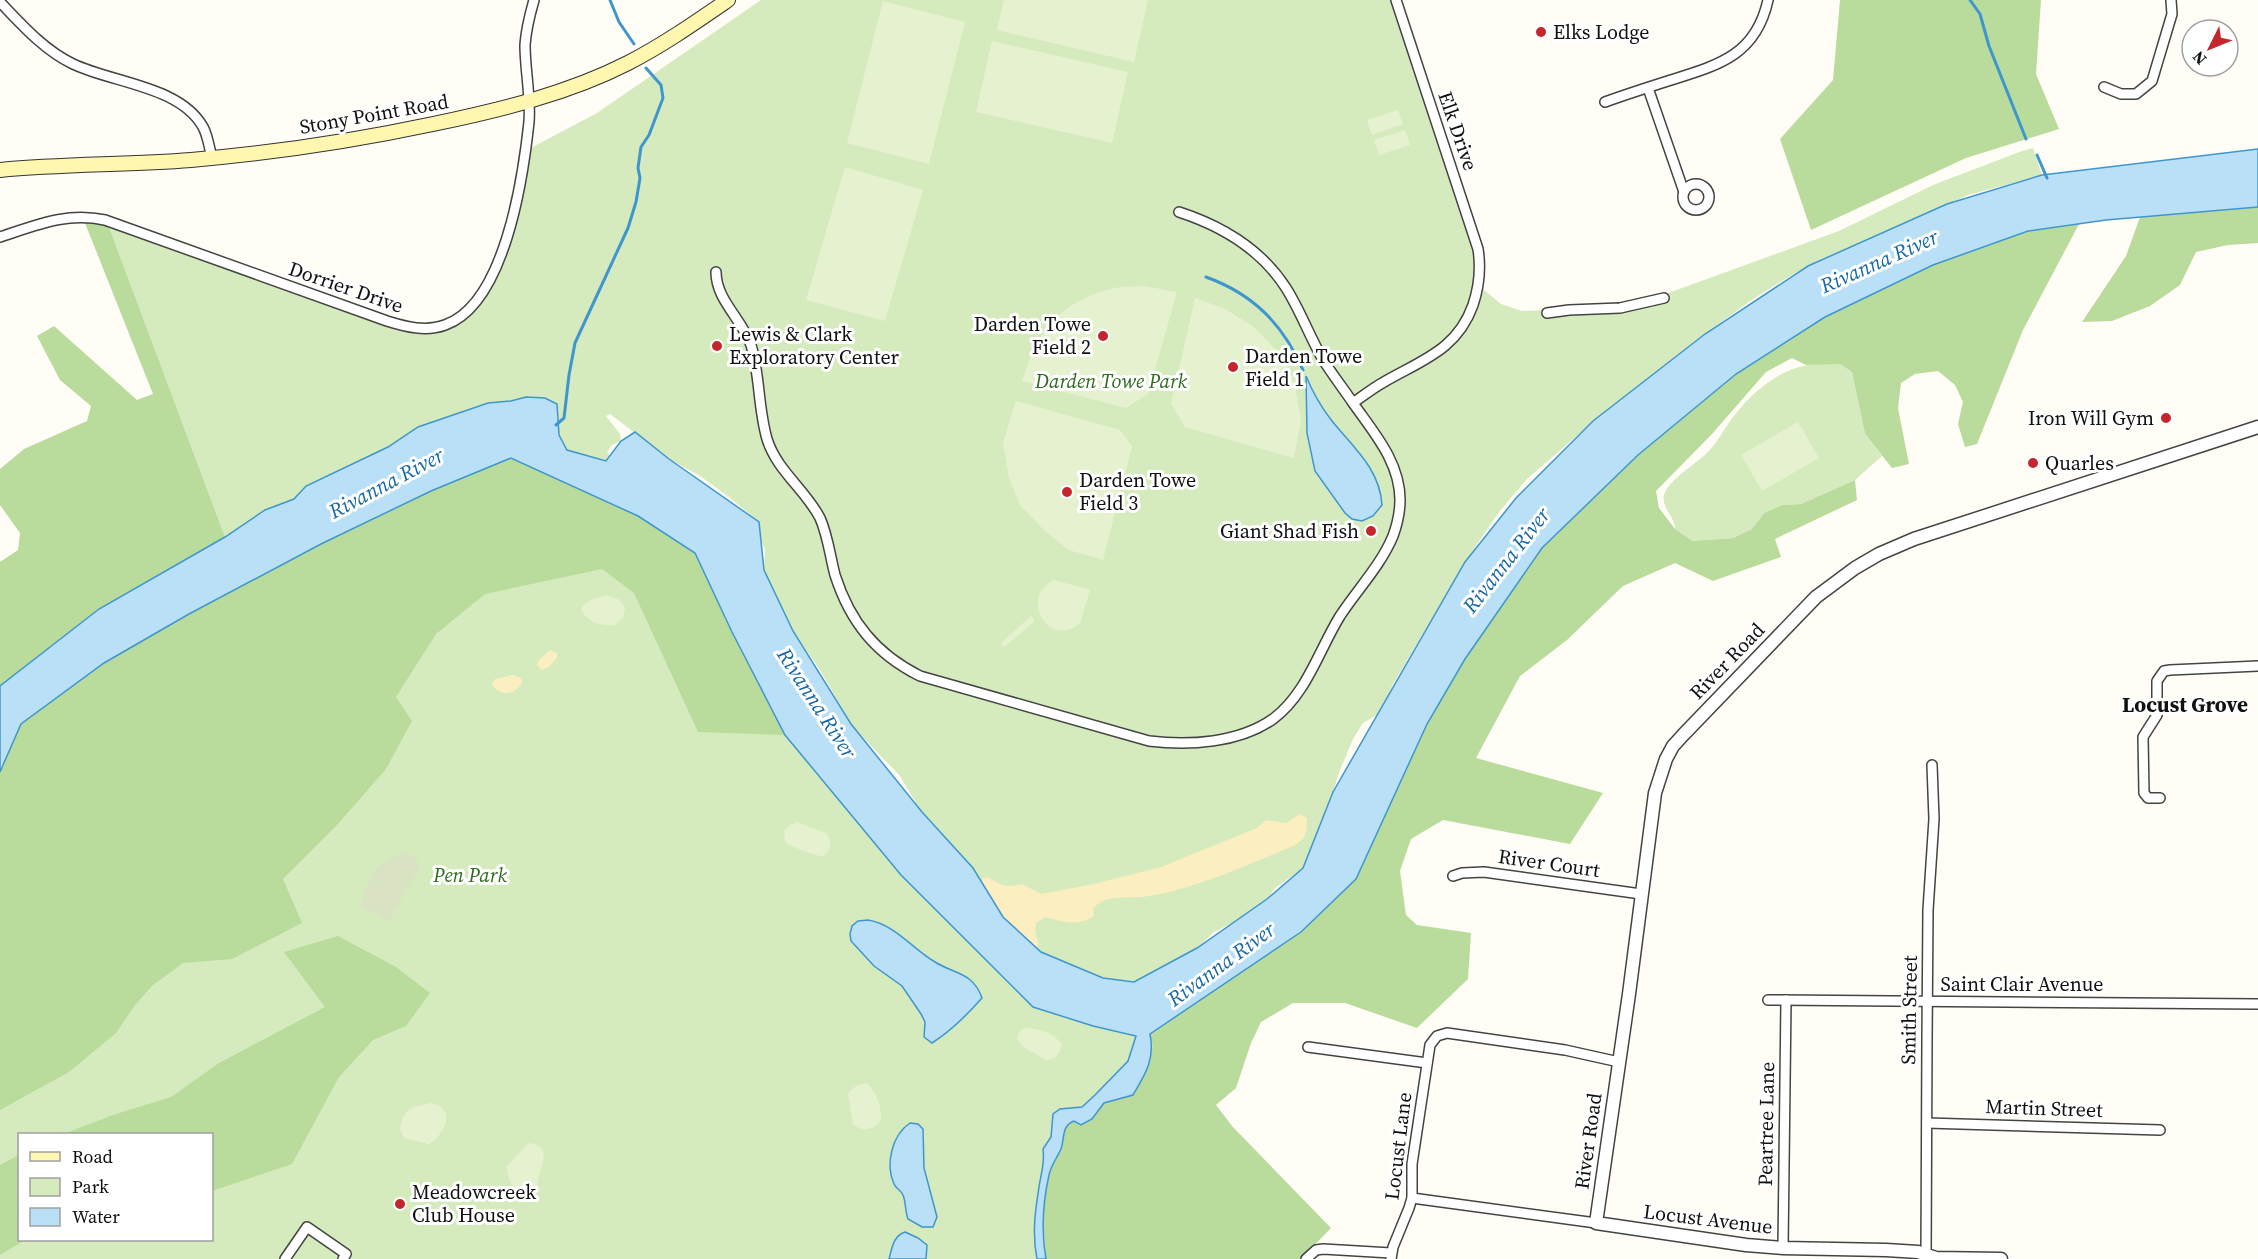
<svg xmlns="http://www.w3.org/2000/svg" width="2258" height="1259" viewBox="0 0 2258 1259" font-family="'Source Serif 4',serif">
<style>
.green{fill:#d5ebbd;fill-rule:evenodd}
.forest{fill:#b9dc9c}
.sand{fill:#fbeec1}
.cemetery{fill:#d9e3c4}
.pitch{fill:#e6f2cf}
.water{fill:#b9e0f7;stroke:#3f96cf;stroke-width:1.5}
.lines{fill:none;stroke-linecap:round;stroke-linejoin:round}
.stream{stroke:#3f96cf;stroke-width:3}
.minor-casing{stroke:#444;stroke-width:12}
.tertiary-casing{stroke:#444;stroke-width:15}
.secondary-casing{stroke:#333;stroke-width:16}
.minor{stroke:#fff;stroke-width:9}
.tertiary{stroke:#fff;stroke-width:12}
.secondary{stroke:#fff6b0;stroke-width:14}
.poi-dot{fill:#c4262e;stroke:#fff;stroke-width:2}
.labels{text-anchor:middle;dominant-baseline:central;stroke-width:6;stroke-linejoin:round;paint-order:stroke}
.poi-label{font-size:20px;fill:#111;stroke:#fff;text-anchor:start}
.street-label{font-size:20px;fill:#111;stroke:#fff}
.park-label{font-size:20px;font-style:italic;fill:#2f6b1f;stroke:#fff}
.water-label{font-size:21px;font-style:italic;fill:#1768a6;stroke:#fff}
.neighbourhood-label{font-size:21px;font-weight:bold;fill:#111;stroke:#fff}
</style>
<rect width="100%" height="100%" fill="#fffdf5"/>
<g class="green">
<path d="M761,0H1394L1477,243L1478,285L1501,304L1522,311L1611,307L1649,300L1839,231L1933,185L2022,151L2033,148L2042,175L1968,195L1878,237L1820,260L1795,273L1753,299L1710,330L1688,349L1588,426L1527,479L1499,512L1465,562L1392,686L1386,701L1377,715L1363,723L1353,739L1338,775L1332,797L1303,868L1275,888L1267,899L1242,918L1214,932L1197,948L1138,982L1103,978L1037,960L926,820L900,776L853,727L820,670L793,631L764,570L765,549L760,540L759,522L729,497L700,476L669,459L610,414L606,416L620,434L621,441L612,445L607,452L612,459L605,461L1031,994L1140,1017L1300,1259H0V770L567,449L559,435L557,404L526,397L511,401L488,403L418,427L388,447L306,486L294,499L265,510L225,537L106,219L379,318L430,327L451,320L468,307L483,290L502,249L523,152L597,113ZM20,1134H212V1240H20Z"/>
<path d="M1840,364L1852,372L1865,434L1882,456L1855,480L1801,504L1782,505L1764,513L1752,529L1733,538L1693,541L1675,529C1675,517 1661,507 1664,495C1668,480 1696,464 1707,453C1719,441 1726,425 1737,412C1753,392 1778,371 1804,366C1815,363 1828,364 1840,364Z"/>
</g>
<g class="forest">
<path d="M1840,0H2041L2036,74L2059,129L1966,158L1811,230L1780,139L1833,80Z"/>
<path d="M2258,207V243L2228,245L2196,252L2180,285L2150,306L2112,321L2082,322L2126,256L2140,217Z"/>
<path d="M106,219L225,537L99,609L0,686V562L18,550L20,533L0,505V469L24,449L87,421L91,406L60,380L37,336L54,326L137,400L153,394L85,223Z"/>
<path d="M2079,224L2023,330L1977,444L1965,447L1958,424L1963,402L1955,385L1938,371L1915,374L1901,383L1898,408L1909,464L1892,468L1865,434L1852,372L1840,364L1806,365L1792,358L1766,372L1712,434L1656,491L1659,508L1675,529L1693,541L1733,538L1752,529L1764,513L1782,505L1801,504L1855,480L1857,500L1775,539L1781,557L1713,581L1675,563L1623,586L1567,640L1520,676L1476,758L1603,793L1570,844L1443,820L1411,839L1400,871L1406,915L1417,925L1471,933L1468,979L1417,1028L1345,1003H1293L1261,1022L1251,1043L1236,1088L1216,1105L1232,1126L1331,1228L1301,1259H1046L1043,1215L1049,1175L1061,1149L1064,1131L1068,1123L1092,1119L1104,1104L1133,1095L1153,1047L1149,1034L1192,1004L1369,851L1427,724L1465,659L1542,548L1638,455L1736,374L1825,317L1933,265L2028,231Z"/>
<path d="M511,458L638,516L695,553L732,632L785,735L698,732L634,593L602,569L485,594L436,634L396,697L412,721L386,769L337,825L283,879L302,923L232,959L183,963L153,985L135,1005L116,1033L69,1072L0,1110V772L21,724L104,663L189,614L321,544L431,491Z"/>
<path d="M338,936L396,967L430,993L406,1026L373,1040L339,1077L292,1164L212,1191V1134H63L116,1114L171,1097L219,1063L325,1007L284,952Z"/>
<path d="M19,1155L20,1240H25L0,1255V1165Z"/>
</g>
<g class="sand">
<path d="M550,650L557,653V658L549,667L542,670L537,665L538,661Z"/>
<path d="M513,675L521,678L522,683C515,695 501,697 492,685L495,679Z"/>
<path d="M1300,814L1307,818C1307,833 1306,839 1293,846C1247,865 1199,888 1149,896C1131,900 1106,892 1093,909L1094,916C1077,927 1063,922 1045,917L1036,923L1035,932L1039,944L1038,946L1035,947L1003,917L982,883L983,878L988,877C1001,886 1007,888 1022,884L1041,894L1094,884L1161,867L1257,828L1266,820L1286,823Z"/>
</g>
<path class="cemetery" d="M405,852L417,859L419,868L389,922L361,905C370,872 372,866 405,852Z"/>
<g class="pitch">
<path d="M1004,0H1148L1134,62L997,30Z"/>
<path d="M883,1L965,22L929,164L847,143Z"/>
<path d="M992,41L1128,72L1112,143L976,112Z"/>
<path d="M1398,110L1403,124L1372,135L1367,120Z"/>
<path d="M1405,130L1410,145L1379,155L1374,140Z"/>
<path d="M845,167L923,190L885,321L806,300Z"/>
<path d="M1144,286L1177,292L1148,394L1126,408L1022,381C1038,332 1056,305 1107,290C1118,286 1132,287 1144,286Z"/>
<path d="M1195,298L1225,309L1253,326L1278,352L1294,381L1301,420L1294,458L1185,427L1171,404Z"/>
<path d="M1016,401L1120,430L1132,446L1103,560L1069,550L1045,531L1020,505L1009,478L1003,442Z"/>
<path d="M1798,422L1819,458L1762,491L1741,455Z"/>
<path d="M1054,580L1090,590L1080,623C1049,650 1018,597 1054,580Z"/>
<path d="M606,595L618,599L625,608L623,618L615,625C602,626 587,623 581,609C585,600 597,598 606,595Z"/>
<path d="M1031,616L1035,621L1004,647L1001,643Z"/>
<path d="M797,822L826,833C832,842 832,848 824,856C818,857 790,847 785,842L784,831L789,826Z"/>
<path d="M1024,1028C1037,1028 1055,1033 1062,1045C1060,1054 1056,1059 1046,1060L1022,1046L1017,1038L1019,1032Z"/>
<path d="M866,1083C876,1090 882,1108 881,1120C874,1130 864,1132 853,1125L848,1093L856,1086Z"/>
<path d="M431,1103C457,1107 445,1135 429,1144L404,1138L400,1129C403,1108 412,1107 431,1103Z"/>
<path d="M529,1143C553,1146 541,1164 539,1177C537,1185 538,1190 534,1196L523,1199C514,1193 506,1176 507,1166Z"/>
</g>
<g class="water">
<path d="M2258,149V207L2106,220L2028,231L1933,265L1825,317L1736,374L1638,455L1542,548L1465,659L1427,724L1356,879L1301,932L1150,1034C1155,1059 1146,1073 1133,1095L1104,1103L1092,1119L1081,1125L1074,1121C1061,1126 1065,1138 1061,1149C1057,1158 1051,1165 1049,1175C1043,1202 1041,1231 1046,1259H1037C1032,1234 1035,1212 1039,1187C1041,1173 1045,1164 1043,1149L1051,1137L1053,1114L1060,1109L1082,1107L1095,1095L1128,1061L1136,1036L1093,1026L1033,1007L901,875L785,735L732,632L695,553L638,516L511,458L431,491L321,544L189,614L104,663L21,724L0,772V686L99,609L225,537L265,510L294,499L306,486L388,447L418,427L488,403L511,401L526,397L545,398L557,404L559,435L567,450L606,461L621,441L635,432L669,459L759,522L764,570L793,631L851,724L922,812L973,868L1003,917L1041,952L1103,978L1134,982L1197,948L1267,899L1303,868L1333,792L1465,562L1516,498L1593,421L1705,334L1808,266L1947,204L2042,175Z"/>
<path d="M1306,376C1313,393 1321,407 1332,421C1353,447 1380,469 1382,505L1373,516L1362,521L1352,519L1345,513L1315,471L1307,433Z"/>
<path d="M868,920C896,925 911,948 935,962C954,974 973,972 982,998C967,1015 951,1031 932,1043L924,1037L925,1022L921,1014L902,986L874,966L851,941L850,934L852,926L858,921Z"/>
<path d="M910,1123L918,1124L923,1129L924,1168L937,1217L933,1227H922L908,1219C905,1211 906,1202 903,1195C901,1190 896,1189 894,1184C885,1164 892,1135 910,1123Z"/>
<path d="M905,1232L918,1238L927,1245L926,1259H889C892,1248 893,1236 905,1232Z"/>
</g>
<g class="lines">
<g class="stream">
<path d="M610,0L619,22L634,44"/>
<path d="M1970,0L1980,14L1989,46L2026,139"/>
<path d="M2037,155L2047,178"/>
<path d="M1206,277C1253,294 1283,324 1303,370"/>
<path d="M556,425L564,418L569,375L575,343L628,228L636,202L640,178L638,168L641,147L649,135L663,98L661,85L646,68"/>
</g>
<g class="minor-casing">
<g id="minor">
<path d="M0,2C22,25 44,50 73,64C113,83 180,86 203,127C208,136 209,147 212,158"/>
<path d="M2104,87L2121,94H2136L2152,81L2172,14L2171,0"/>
<path d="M1648,88L1684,192"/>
<path d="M1605,102C1627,94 1649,87 1671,80C1719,65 1756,55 1768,0"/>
<circle cx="1696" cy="197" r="13"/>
<path d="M1179,212C1222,226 1261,249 1286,288C1300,310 1309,335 1322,358C1331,373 1343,388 1353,403"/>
<path d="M0,237C37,225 66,212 105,220L387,321C406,327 426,332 445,325C505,304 523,178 529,122C531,97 525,70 525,45C526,30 530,14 534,0"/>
<path d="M716,272C716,300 742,319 751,345C760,375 758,408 767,439C777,471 805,489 820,518C828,536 830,556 835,575C850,622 876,654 920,676L1149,741C1189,746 1239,743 1273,719C1306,695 1319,650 1340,616C1357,590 1381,565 1393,536C1397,525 1400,512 1400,500C1400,462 1374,433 1353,403C1363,396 1373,388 1384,382C1422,360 1457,350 1473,305C1479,287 1481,268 1478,249L1396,0"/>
<path d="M1547,313L1569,310L1620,308L1664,298"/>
<path d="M2160,798H2148L2144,793L2143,737L2157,715V681L2164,671L2170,670L2258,666"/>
<path d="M1453,876L1462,873L1484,872L1641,894"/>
<path d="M1768,1000L2258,1004"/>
<path d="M1308,1047L1427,1063"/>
<path d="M1927,1123L2160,1130"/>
<path d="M1412,1198L1596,1223"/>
<path d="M1783,1248L1786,1000"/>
<path d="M1926,1255L1927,1040L1928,910L1934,819L1932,765"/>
<path d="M285,1259L307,1227L346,1254L343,1259"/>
<path d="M1306,1259L1316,1250L1323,1249L1391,1253"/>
<path d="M1391,1259L1393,1247L1409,1208L1412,1198V1164L1430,1045L1437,1036L1447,1033L1565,1050L1619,1062"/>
</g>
</g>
<g class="tertiary-casing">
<path id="tertiary" d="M2001,1259L1936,1258L1918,1252L1886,1250L1783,1248L1746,1245L1596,1223L1629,994L1655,793L1666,759L1673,746L1684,734L1816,597L1855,568L1879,554L1914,539L2258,427"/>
</g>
<g class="secondary-casing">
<path id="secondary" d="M0,170C63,164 127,165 191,160C272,153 353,141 433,124C500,110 567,94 628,63C663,45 696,22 728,0"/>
</g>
<use href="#minor" class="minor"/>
<use href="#tertiary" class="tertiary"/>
<use href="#secondary" class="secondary"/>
</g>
<g class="poi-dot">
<circle cx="1541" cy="32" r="6"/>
<circle cx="1103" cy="336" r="6"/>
<circle cx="717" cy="346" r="6"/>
<circle cx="1233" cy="367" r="6"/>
<circle cx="2166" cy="418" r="6"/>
<circle cx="2033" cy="463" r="6"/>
<circle cx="1067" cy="492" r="6"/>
<circle cx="1371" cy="531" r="6"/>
<circle cx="400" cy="1204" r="6"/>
</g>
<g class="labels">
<g class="poi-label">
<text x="1553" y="32">Elks Lodge</text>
<text x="1091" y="324" text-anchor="end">Darden Towe<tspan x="1091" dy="23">Field 2</tspan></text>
<text x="729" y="334">Lewis &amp; Clark<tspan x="729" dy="23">Exploratory Center</tspan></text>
<text x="1245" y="356">Darden Towe<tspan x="1245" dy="23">Field 1</tspan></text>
<text x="2154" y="418" text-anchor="end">Iron Will Gym</text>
<text x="2045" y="463">Quarles</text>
<text x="1079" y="480">Darden Towe<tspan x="1079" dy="23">Field 3</tspan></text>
<text x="1359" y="531" text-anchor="end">Giant Shad Fish</text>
<text x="412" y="1192">Meadowcreek<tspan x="412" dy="23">Club House</tspan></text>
</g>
<g class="street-label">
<text transform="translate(374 114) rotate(-10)">Stony Point Road</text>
<text transform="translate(1458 131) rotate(71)">Elk Drive</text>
<text transform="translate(346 287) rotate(19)">Dorrier Drive</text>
<text transform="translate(1727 661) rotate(-46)">River Road</text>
<text transform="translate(1549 863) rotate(8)">River Court</text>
<text x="2022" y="984">Saint Clair Avenue</text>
<text transform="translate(1909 1010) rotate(-89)">Smith Street</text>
<text transform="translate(2044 1108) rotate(2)">Martin Street</text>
<text transform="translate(1766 1124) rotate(-89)">Peartree Lane</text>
<text transform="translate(1588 1141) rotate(-82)">River Road</text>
<text transform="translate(1398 1146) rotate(-83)">Locust Lane</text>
<text transform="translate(1708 1219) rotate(7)">Locust Avenue</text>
</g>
<g class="park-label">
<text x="1111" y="381">Darden Towe Park</text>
<text x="470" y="875">Pen Park</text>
</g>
<g class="water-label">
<text transform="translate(1879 261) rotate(-24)">Rivanna River</text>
<text transform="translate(386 483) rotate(-28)">Rivanna River</text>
<text transform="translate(1506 560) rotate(-52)">Rivanna River</text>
<text transform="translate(817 703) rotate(57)">Rivanna River</text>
<text transform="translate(1221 964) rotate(-36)">Rivanna River</text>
</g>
<g class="neighbourhood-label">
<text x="2185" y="704">Locust Grove</text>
</g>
</g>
<rect x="18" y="1133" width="195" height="108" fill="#ffffff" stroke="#a0a0a0" stroke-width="1.5"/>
<rect x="30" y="1152" width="30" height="9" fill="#fff6b0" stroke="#a0a0a0" stroke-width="1.5"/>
<text x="72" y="1163" font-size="18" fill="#111111">Road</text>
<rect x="30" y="1178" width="30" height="18" fill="#d5ebbd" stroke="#a0a0a0" stroke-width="1.5"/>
<text x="72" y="1193" font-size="18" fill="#111111">Park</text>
<rect x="30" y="1208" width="30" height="18" fill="#b9e0f7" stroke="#a0a0a0" stroke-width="1.5"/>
<text x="72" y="1223" font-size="18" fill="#111111">Water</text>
<g transform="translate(2210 48) rotate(227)"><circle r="28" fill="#ffffff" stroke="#a0a0a0" stroke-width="1.5"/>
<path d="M0-4.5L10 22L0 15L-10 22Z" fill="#c4262e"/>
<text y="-9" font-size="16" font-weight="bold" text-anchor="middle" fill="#111111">N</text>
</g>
</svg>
